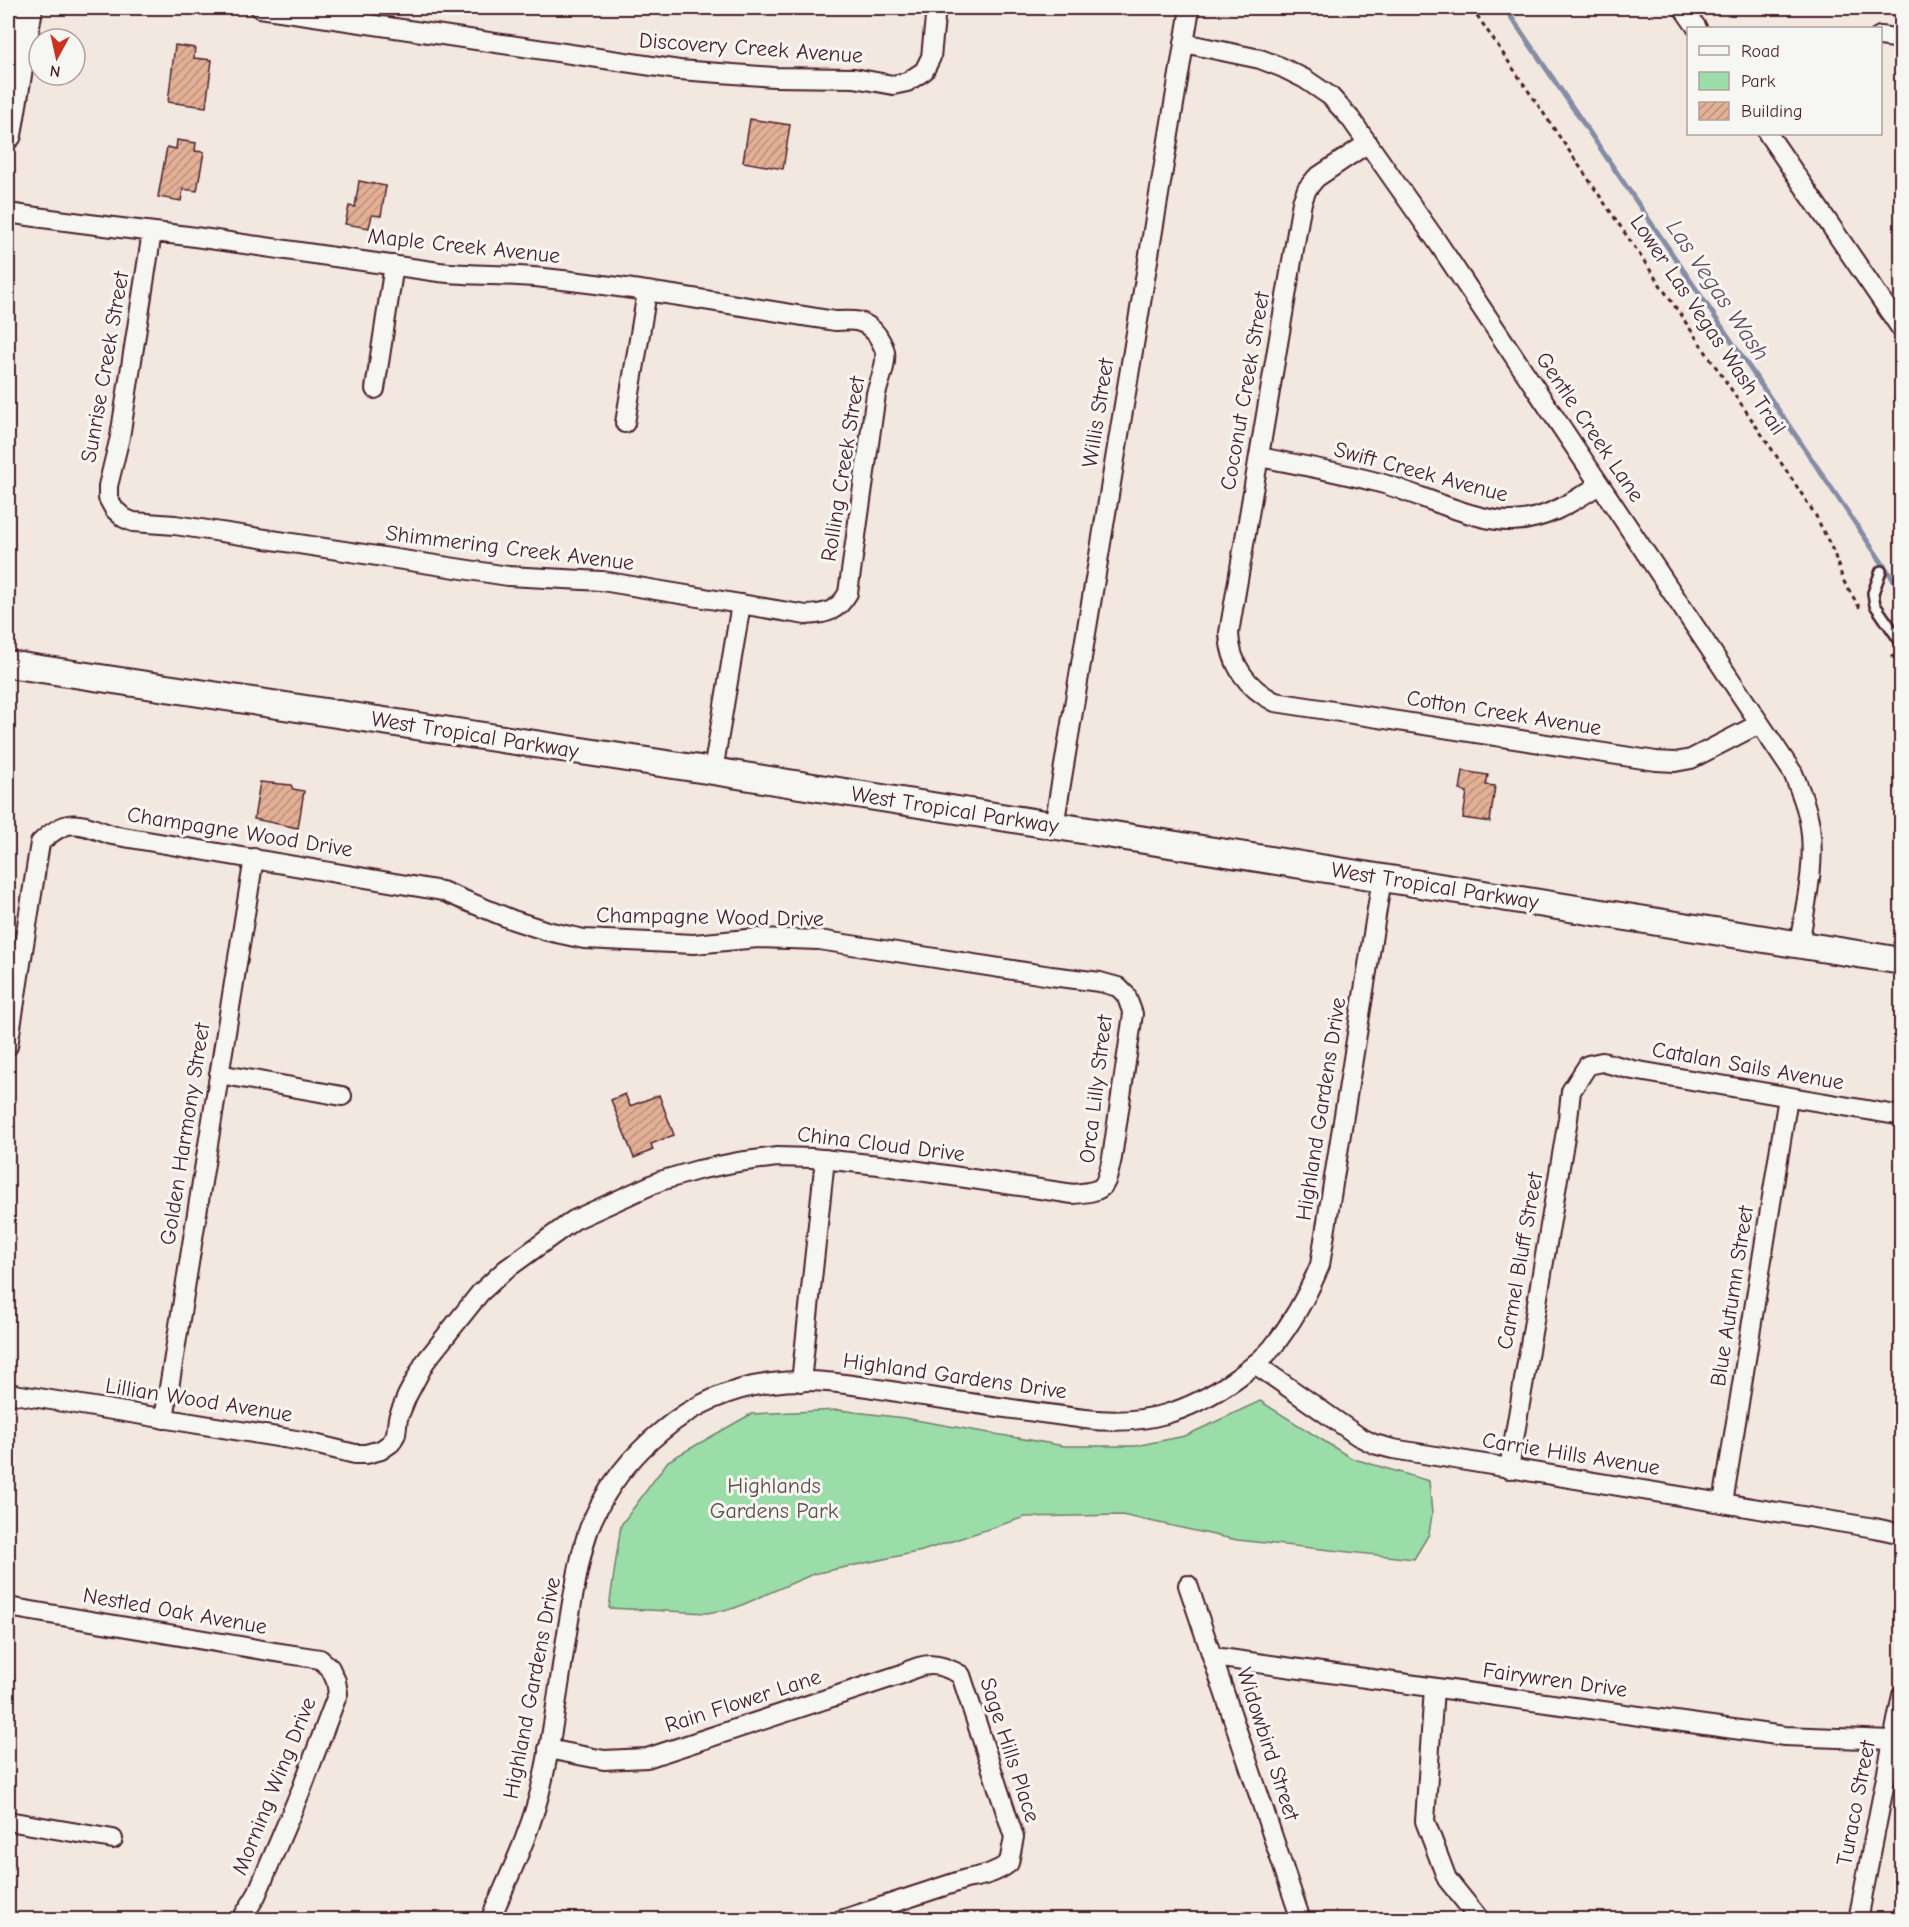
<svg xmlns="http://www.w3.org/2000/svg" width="1909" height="1927" viewBox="0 0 1909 1927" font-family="'Comic Neue',sans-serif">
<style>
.park{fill:#9adda8;stroke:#727e6a;stroke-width:1.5}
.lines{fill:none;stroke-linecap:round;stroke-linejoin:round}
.stream{stroke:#858ca5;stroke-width:5}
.building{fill:url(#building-hatch);stroke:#4a1f2b;stroke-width:1.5}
.lane-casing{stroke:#4a1f2b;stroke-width:14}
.street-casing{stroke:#4a1f2b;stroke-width:22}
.secondary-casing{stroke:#4a1f2b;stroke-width:30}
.path{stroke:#4a1f2b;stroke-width:3;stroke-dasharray:4.5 4.5;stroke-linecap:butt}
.lane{stroke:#f6f6f2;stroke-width:9}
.street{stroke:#f6f6f2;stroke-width:18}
.secondary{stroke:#f6f6f2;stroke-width:26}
.labels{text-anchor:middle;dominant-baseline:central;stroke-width:6;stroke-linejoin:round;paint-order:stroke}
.street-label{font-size:22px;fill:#4a1f2b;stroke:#f6f6f2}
.park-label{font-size:22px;fill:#5e4e4a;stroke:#f6f6f2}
.water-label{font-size:24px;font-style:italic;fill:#634c5e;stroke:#f6f6f2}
</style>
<defs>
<pattern id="building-hatch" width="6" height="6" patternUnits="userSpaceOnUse" patternTransform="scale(1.5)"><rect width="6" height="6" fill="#e3b096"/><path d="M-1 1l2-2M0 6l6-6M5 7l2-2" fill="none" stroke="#ba8f7b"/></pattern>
</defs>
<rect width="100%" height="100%" fill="#f2e8e0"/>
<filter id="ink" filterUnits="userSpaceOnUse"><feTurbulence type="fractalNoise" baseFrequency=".0167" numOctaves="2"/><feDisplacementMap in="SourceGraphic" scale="12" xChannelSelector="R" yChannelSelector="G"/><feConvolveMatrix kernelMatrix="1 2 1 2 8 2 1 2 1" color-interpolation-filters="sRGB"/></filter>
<g filter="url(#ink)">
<path class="park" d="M1260,1401L1351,1458L1429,1481L1432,1514L1429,1534L1414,1559L1237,1540L1122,1515L1025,1517L922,1551L813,1574L735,1608L707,1613L609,1608L621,1525L668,1461L751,1414L839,1410L904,1418L1064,1446H1135L1185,1436Z"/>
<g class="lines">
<path class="stream" d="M1505,8L1902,592"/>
</g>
<g class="building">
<path d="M175,45L195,48L194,58L212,60L206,107L168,102Z"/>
<path d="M750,119L790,125L783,169L743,162Z"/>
<path d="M177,140L196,143L195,151L204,152L197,191L183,189L181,201L158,197L167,147L176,149Z"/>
<path d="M359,181L386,186L381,216L372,215L369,228L345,224L349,206L355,207Z"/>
<path d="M1463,771L1488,775L1486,785L1495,786L1490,822L1463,818L1467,792L1460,790Z"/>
<path d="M260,782L291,785L293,789L304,791L298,828L254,819Z"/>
<path d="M625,1094L630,1106L659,1095L674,1135L651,1144L653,1150L634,1158L611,1100Z"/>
</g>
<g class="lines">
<g class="lane-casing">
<path id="lane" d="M1881,571L1873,593L1875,605L1902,644"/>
</g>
<g class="street-casing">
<g id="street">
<path d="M260,8L679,70L774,77L854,78L893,85L907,82L924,71L931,57L936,8"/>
<path d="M1683,8L1697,28"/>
<path d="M1880,36L1902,39"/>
<path d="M1184,43L1260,59L1281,67L1305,79L1330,96L1350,118L1436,240L1793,773C1800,790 1807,807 1810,826C1816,865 1805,906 1799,945"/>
<path d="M1768,134L1902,330"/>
<path d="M1368,143L1316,178L1307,189L1302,202L1229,633C1230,664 1247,688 1275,702L1656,761L1675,762L1691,759L1759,724"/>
<path d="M8,213C68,222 128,229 188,236L439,272C474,276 509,274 544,278C642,288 738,306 835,321C854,320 865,319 877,335C880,340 884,346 885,352C887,365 879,382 876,394L848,593C838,611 826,614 806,615L602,581L508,576L175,525L133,522L124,518L114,509L108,498V486L120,437L152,232"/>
<path d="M375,389L394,265"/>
<path d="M625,423L647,292"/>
<path d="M1259,457C1301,465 1344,473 1384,484C1418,494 1479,523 1512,521C1546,520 1572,502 1599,485"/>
<path d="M713,771L741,604"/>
<path d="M1054,826L1190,8"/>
<path d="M8,1046L40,843C69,815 79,824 112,835L442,891L513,920L547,931L584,939L694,944L758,938L819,940L1051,976L1100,982L1118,987L1126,995L1133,1014L1112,1158C1105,1189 1106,1191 1073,1194L879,1165L812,1158L777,1157L738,1162L698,1170L660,1181L574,1220L505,1270L480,1293L425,1362L407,1396L398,1418L396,1434L391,1443L381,1450L366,1454H355L302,1441L8,1393"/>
<path d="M219,1074L342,1096"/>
<path d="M1255,1364L1358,1436L1374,1444L1393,1449L1875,1528L1902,1534"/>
<path d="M801,1382L825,1159"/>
<path d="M164,1419L254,858"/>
<path d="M1509,1469L1568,1119L1571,1091L1588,1065L1602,1062L1633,1070L1902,1116"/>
<path d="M1723,1503L1788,1097"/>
<path d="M1188,1585L1301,1920"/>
<path d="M8,1607L275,1652L320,1659L330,1668L336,1681L338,1693L302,1788L256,1896L241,1920"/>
<path d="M1214,1657L1784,1736L1892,1740"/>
<path d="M1434,1688L1425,1821L1447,1879L1480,1920"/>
<path d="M548,1749L604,1760L647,1758L902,1674C925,1662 938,1662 961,1675L1014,1837L1009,1863C996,1873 983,1876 966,1879L841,1920"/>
<path d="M8,1821L113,1839"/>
<path d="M490,1920C510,1874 533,1827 543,1779C556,1719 562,1657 573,1597C578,1572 582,1545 592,1521C608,1485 632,1455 663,1430C694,1404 732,1388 772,1383C816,1377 860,1386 903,1393C964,1402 1024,1411 1085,1419C1145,1426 1188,1413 1237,1378C1249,1369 1262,1360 1272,1348C1292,1323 1308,1294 1320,1265L1382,878"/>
<path d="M1858,1920L1902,1695"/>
</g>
</g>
<g class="secondary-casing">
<g id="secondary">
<path d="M8,135L29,8"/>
<path d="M8,664L713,771L1902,961"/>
</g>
</g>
<g class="path">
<path d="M1472,8L1788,473L1816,516L1834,553L1843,580L1861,610"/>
<path d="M1892,655L1902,669"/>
</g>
<use href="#lane" class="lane"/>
<use href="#street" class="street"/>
<use href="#secondary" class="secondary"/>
</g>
</g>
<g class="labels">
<g class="street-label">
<text transform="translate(751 48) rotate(4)">Discovery Creek Avenue</text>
<text transform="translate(464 246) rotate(6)">Maple Creek Avenue</text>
<text transform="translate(1708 325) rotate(56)">Lower Las Vegas Wash Trail</text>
<text transform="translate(105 367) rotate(-80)">Sunrise Creek Street</text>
<text transform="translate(1245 391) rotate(-80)">Coconut Creek Street</text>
<text transform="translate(1098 413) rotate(-81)">Willis Street</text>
<text transform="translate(1590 427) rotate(56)">Gentle Creek Lane</text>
<text transform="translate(843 469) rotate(-81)">Rolling Creek Street</text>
<text transform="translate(1421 472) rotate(15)">Swift Creek Avenue</text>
<text transform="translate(510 548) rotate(7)">Shimmering Creek Avenue</text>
<text transform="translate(1504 713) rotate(9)">Cotton Creek Avenue</text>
<text transform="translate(475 735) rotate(9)">West Tropical Parkway</text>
<text transform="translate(955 810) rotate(9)">West Tropical Parkway</text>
<text transform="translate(240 832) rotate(9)">Champagne Wood Drive</text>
<text transform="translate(1435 886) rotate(9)">West Tropical Parkway</text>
<text transform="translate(710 917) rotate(1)">Champagne Wood Drive</text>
<text transform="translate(1748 1066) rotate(10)">Catalan Sails Avenue</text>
<text transform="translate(1096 1089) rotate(-83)">Orca Lilly Street</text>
<text transform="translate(1321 1109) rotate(-81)">Highland Gardens Drive</text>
<text transform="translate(185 1134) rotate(-81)">Golden Harmony Street</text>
<text transform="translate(881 1144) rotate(7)">China Cloud Drive</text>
<text transform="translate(1520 1261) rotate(-80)">Carmel Bluff Street</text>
<text transform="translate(1732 1296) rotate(-81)">Blue Autumn Street</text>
<text transform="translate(955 1376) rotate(8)">Highland Gardens Drive</text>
<text transform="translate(199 1400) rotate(9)">Lillian Wood Avenue</text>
<text transform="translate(1571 1454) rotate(9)">Carrie Hills Avenue</text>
<text transform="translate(175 1611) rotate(10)">Nestled Oak Avenue</text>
<text transform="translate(1555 1680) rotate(8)">Fairywren Drive</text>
<text transform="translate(532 1688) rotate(-79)">Highland Gardens Drive</text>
<text transform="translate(743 1701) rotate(-18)">Rain Flower Lane</text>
<text transform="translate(1268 1744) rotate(72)">Widowbird Street</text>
<text transform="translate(1010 1750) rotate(72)">Sage Hills Place</text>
<text transform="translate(274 1786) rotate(-68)">Morning Wing Drive</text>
<text transform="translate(1856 1803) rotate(-79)">Turaco Street</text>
</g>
<g class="park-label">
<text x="774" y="1486">Highlands<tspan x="774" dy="25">Gardens Park</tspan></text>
</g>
<g class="water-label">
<text transform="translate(1718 290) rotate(56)">Las Vegas Wash</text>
</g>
</g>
<rect width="1909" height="1927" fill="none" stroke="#f6f6f2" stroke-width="30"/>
<rect x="15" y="15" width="1879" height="1897" fill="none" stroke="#4a1f2b" stroke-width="2" filter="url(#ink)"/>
<rect x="1687" y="27" width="195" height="108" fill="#f6f6f2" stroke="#b1a0a2" stroke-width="1.5"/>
<rect x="1699" y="46" width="30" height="9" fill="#f6f6f2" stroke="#b1a0a2" stroke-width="1.5"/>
<text x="1741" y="57" font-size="18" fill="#4a1f2b">Road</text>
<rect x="1699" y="72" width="30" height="18" fill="#9adda8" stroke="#b1a0a2" stroke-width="1.5"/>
<text x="1741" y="87" font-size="18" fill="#4a1f2b">Park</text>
<rect x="1699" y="102" width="30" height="18" fill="url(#building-hatch)" stroke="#b1a0a2" stroke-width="1.5"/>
<text x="1741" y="117" font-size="18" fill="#4a1f2b">Building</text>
<g transform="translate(57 57) rotate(188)"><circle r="28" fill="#f6f6f2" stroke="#b1a0a2" stroke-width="1.5"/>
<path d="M0-4.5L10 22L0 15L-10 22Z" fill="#c8321e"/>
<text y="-9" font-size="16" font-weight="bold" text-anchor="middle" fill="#4a1f2b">N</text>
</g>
</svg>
